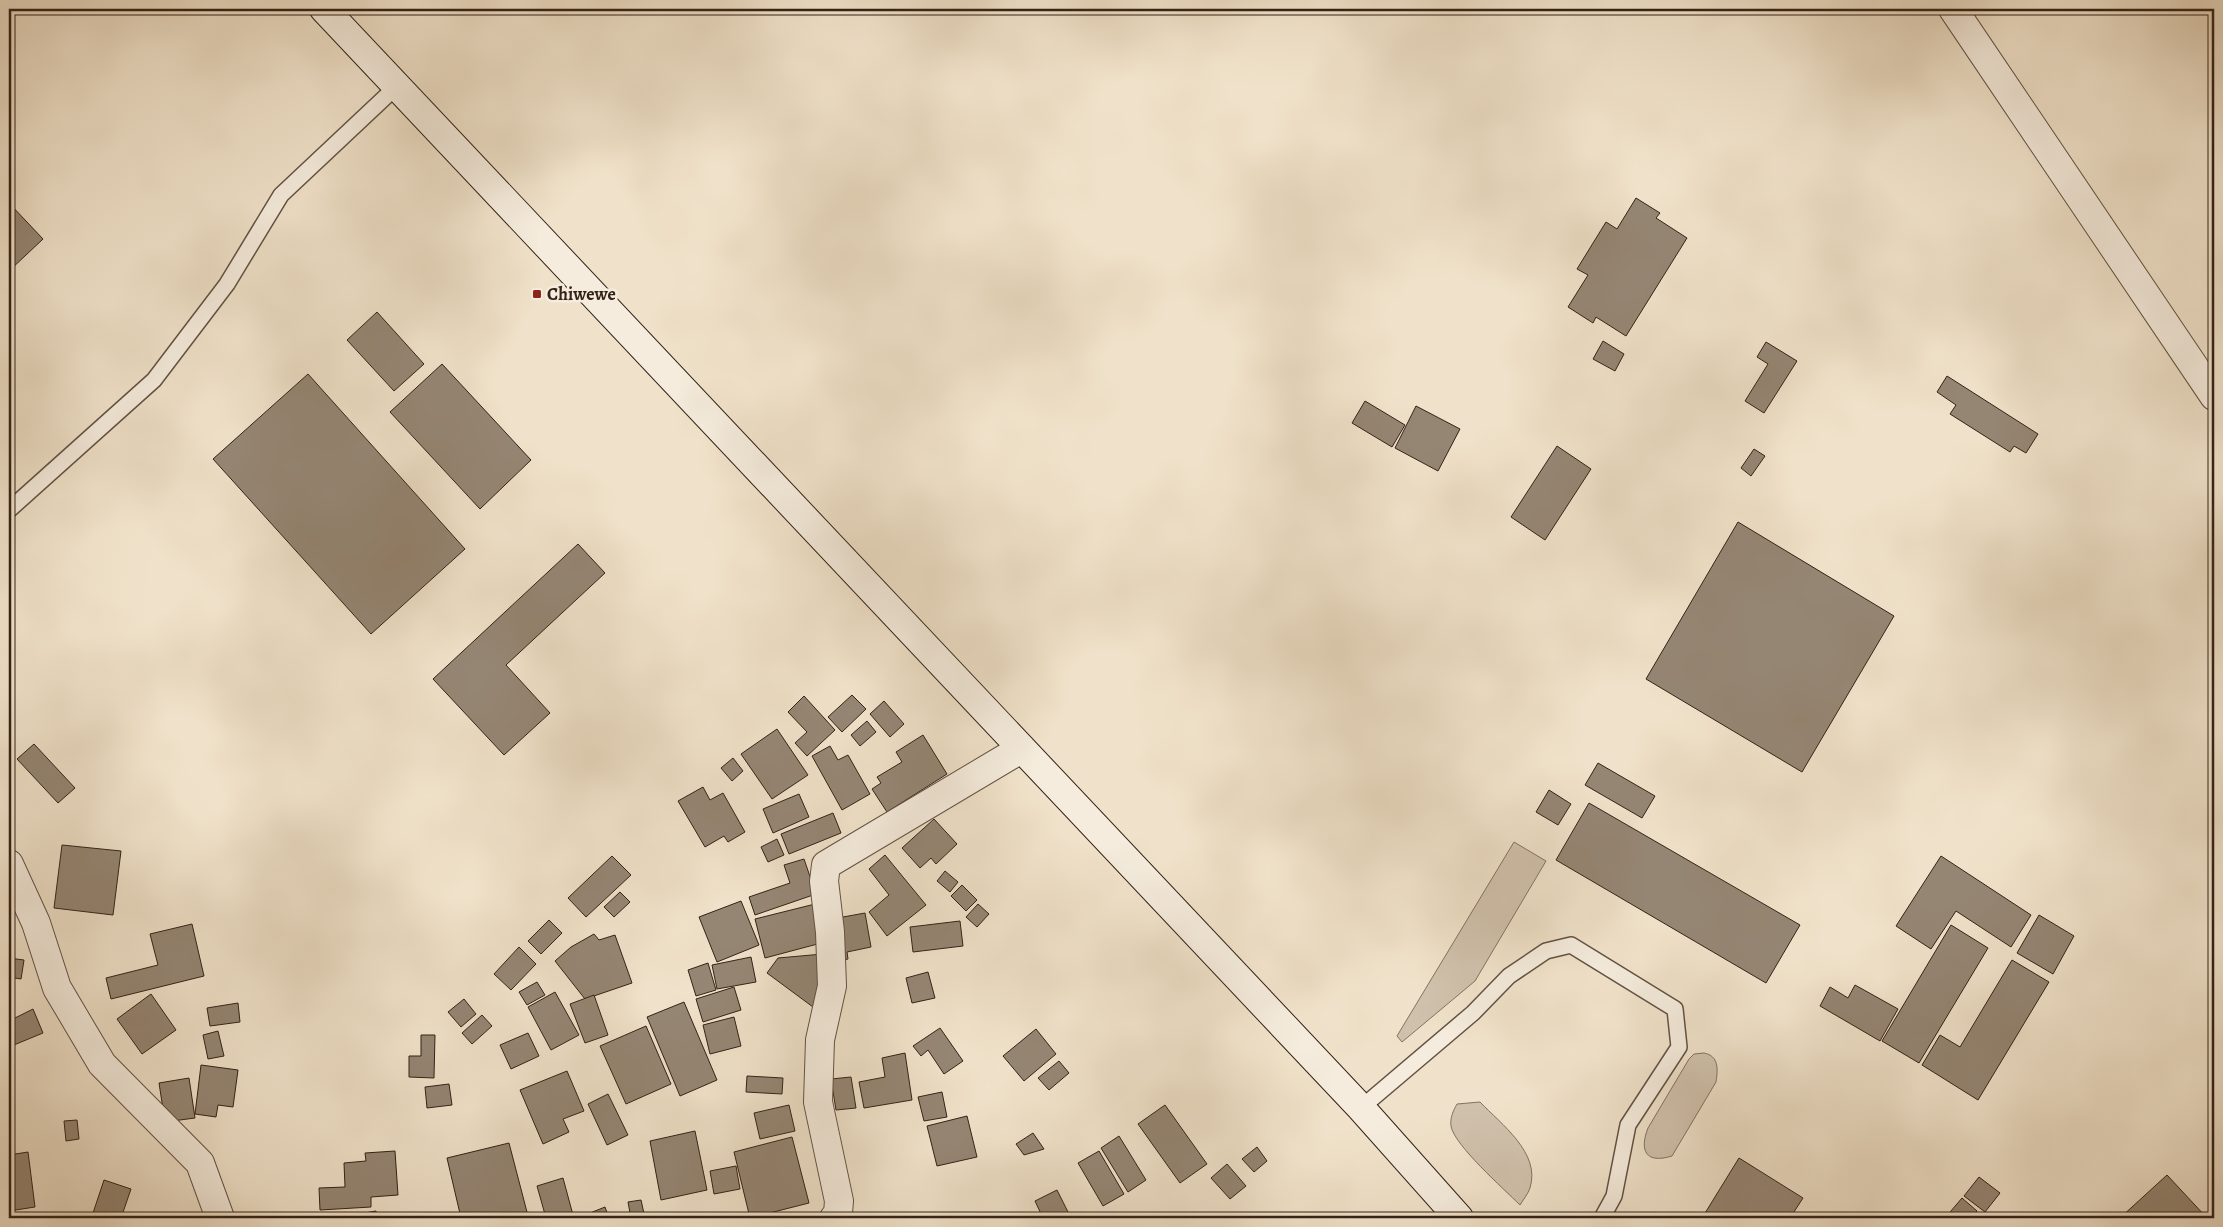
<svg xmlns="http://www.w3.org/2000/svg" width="2223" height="1227" viewBox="0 0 2223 1227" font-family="Alegreya,serif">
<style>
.green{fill:#d0c1ac;stroke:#827262}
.building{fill:#958674;stroke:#332217}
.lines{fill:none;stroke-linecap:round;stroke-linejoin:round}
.lane-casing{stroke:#625244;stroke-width:18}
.street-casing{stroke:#625244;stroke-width:30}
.secondary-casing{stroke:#332217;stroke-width:30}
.lane{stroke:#f5ecdd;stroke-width:15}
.street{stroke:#f5ecdd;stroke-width:28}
.secondary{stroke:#f5ecdd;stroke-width:28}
.poi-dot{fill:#8f2418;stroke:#f5ecdd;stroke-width:2}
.labels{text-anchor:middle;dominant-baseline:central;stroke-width:5;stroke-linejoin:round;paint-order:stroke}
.poi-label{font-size:18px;font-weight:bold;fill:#332217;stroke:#f5ecdd;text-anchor:start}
</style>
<rect width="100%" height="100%" fill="#f0e2ca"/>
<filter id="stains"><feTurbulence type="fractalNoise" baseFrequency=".004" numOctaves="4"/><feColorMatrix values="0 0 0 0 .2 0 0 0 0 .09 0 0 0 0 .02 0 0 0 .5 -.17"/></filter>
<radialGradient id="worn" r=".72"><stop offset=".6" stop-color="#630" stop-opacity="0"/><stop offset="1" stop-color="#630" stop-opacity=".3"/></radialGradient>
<g class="green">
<path d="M1514,842L1546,861L1475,981L1402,1042L1397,1036Z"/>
<path d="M1704,1053C1719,1056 1718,1069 1716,1082L1672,1156C1646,1164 1639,1151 1648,1128L1689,1059L1694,1054Z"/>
<path d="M1480,1102C1501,1124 1541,1153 1530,1188C1528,1194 1523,1200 1520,1205C1504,1189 1454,1145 1451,1126C1450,1118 1453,1111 1457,1104Z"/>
</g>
<g class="building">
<path d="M1636,198L1660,213L1656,218L1687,238L1626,336L1596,317L1593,323L1568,307L1588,275L1577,269L1606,222L1617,229Z"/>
<path d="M9,203L43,239L9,271Z"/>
<path d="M377,312L424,364L394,391L347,340Z"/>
<path d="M1603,341L1624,354L1615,371L1593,359Z"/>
<path d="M1766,342L1797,361L1764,413L1745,401L1768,364L1757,357Z"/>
<path d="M442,364L531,460L480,509L390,412Z"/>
<path d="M308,374L465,549L371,634L213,459Z"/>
<path d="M1947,376L2038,434L2026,453L2014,446L2010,452L1950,414L1956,405L1937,392Z"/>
<path d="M1365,401L1405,425L1392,447L1352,423Z"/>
<path d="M1416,406L1460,429L1438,471L1395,448Z"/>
<path d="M1557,446L1591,469L1545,540L1511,517Z"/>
<path d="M1754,449L1765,456L1751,476L1741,468Z"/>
<path d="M1738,522L1894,616L1802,772L1646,679Z"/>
<path d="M578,544L605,573L506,665L550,713L504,755L433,679Z"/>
<path d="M852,695L866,709L842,732L828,717Z"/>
<path d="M804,696L835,730L807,756L795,743L807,732L788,712Z"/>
<path d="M884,701L904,724L890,737L870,714Z"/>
<path d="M867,721L876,732L860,746L851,735Z"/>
<path d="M777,729L808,775L772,799L741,754Z"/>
<path d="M923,735L947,774L887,812L872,789L881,783L877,777L902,762L896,752Z"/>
<path d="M34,744L75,788L58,803L17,759Z"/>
<path d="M830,746L838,760L848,755L870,794L842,810L812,756Z"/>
<path d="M733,758L743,771L732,781L721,768Z"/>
<path d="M1598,763L1655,796L1642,818L1585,785Z"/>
<path d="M703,787L710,800L723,793L745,832L728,842L724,836L705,847L678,801Z"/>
<path d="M1549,790L1571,804L1558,825L1536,812Z"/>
<path d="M799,794L809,817L773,833L763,809Z"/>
<path d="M1589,803L1800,925L1766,983L1556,860Z"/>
<path d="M833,813L841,833L789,854L781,834Z"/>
<path d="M934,819L957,844L936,864L931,858L920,868L902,848Z"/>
<path d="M777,839L784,855L768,862L761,847Z"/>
<path d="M62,845L121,851L113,915L54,908Z"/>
<path d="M885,855L926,905L887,936L869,912L889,895L869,869Z"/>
<path d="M612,856L631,875L586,917L568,898Z"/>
<path d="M1941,856L2031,915L2011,947L1956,911L1931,949L1896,926Z"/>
<path d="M804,859L816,894L755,915L749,897L790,883L784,865Z"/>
<path d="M945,871L958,882L950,892L937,881Z"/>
<path d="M962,885L977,900L966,911L951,896Z"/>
<path d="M620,892L630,902L614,917L604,907Z"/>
<path d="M741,901L759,945L717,962L699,917Z"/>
<path d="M815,904L825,942L765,958L755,919Z"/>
<path d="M978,904L989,914L977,927L966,917Z"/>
<path d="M865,913L871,947L847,952L848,959L839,961L832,919Z"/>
<path d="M2039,915L2074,936L2053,974L2017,953Z"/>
<path d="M549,920L562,933L541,954L528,941Z"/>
<path d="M960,921L963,946L913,952L910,927Z"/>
<path d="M192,924L204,976L111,999L106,978L158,965L150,934Z"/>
<path d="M1951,925L1988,948L1919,1063L1882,1041Z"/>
<path d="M594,934L599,940L615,935L632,983L585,999L555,961L571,947Z"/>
<path d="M519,947L536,964L511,990L494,974Z"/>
<path d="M823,954L827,988L813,1007L767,973L778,958Z"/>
<path d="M751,957L756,982L717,989L712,965Z"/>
<path d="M9,958L24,960L21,979L9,977Z"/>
<path d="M2012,960L2049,982L1978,1100L1922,1065L1940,1035L1960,1047Z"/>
<path d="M708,963L716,990L696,996L688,970Z"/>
<path d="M928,972L935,998L912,1003L906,978Z"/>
<path d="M537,982L545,995L527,1005L519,992Z"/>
<path d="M1855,985L1898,1009L1880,1041L1820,1006L1830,987L1848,998Z"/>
<path d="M734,987L741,1010L703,1022L696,999Z"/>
<path d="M555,992L579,1035L551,1050L528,1007Z"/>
<path d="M151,994L176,1030L142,1054L117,1019Z"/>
<path d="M594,995L608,1035L585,1043L570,1004Z"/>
<path d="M464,999L476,1014L461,1027L448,1012Z"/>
<path d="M684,1002L717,1080L680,1096L647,1017Z"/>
<path d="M238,1003L240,1022L210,1026L207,1008Z"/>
<path d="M33,1009L43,1033L9,1047V1021Z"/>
<path d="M482,1015L492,1026L472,1044L462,1033Z"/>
<path d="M734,1017L741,1046L710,1054L703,1025Z"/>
<path d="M646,1026L671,1084L626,1104L600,1046Z"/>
<path d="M940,1028L963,1061L944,1074L928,1050L921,1056L913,1046Z"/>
<path d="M1036,1029L1056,1054L1024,1081L1003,1056Z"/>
<path d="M218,1031L224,1056L208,1059L203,1035Z"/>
<path d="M528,1033L539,1056L511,1069L500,1045Z"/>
<path d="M421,1035H435L434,1078L409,1077V1056H421Z"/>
<path d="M905,1053L912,1100L864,1108L859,1082L885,1077L882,1058Z"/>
<path d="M1059,1061L1069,1073L1049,1090L1038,1078Z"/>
<path d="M201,1065L238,1070L233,1107L218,1105L216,1117L195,1114Z"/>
<path d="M567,1071L584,1111L563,1119L569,1132L543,1144L520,1090Z"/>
<path d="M747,1076L783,1078L782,1094L746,1092Z"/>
<path d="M851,1077L856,1108L836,1110L831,1079Z"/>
<path d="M189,1078L195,1118L165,1122L159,1083Z"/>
<path d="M449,1084L452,1105L427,1108L425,1087Z"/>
<path d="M942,1092L947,1117L924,1121L918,1097Z"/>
<path d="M608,1094L628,1135L607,1145L588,1104Z"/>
<path d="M789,1105L795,1131L760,1139L754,1113Z"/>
<path d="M1165,1105L1207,1164L1180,1183L1138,1124Z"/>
<path d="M967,1116L977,1157L937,1166L927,1126Z"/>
<path d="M77,1120L79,1139L66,1141L64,1121Z"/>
<path d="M695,1131L707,1190L661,1200L650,1141Z"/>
<path d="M1033,1133L1044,1149L1024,1155L1016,1144Z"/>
<path d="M1119,1136L1146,1180L1128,1192L1101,1148Z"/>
<path d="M792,1137L809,1203L750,1218L734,1152Z"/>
<path d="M509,1143L528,1216L520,1218H461L447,1158Z"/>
<path d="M1257,1147L1267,1161L1254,1172L1242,1159Z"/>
<path d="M395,1151L398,1195L371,1197V1207L320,1210L319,1188L345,1187L344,1163L366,1161L365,1153Z"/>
<path d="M1099,1151L1124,1194L1103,1206L1078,1163Z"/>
<path d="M28,1152L35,1207L9,1211V1155Z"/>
<path d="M1739,1158L1803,1198L1790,1218H1702Z"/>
<path d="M1227,1164L1246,1186L1230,1199L1211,1178Z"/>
<path d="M736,1166L740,1189L714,1194L710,1171Z"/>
<path d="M2167,1175L2207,1218H2120Z"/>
<path d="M1979,1177L2000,1193L1985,1212L1964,1196Z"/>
<path d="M563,1178L573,1215L562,1218H546L537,1186Z"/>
<path d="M104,1180L131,1189L121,1218H100L92,1216Z"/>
<path d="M1057,1190L1071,1218H1043L1035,1201Z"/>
<path d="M1962,1198L1977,1211L1970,1218H1945Z"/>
<path d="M641,1200L645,1218H631L628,1202Z"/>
<path d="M605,1207L609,1218H586L585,1215Z"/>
<path d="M376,1211L377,1218H354L353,1215Z"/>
<path d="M911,1214L913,1218H896Z"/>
</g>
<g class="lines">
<g class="lane-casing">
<g id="lane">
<path d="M9,510L154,380L227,284L281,195L397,86"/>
<path d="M1361,1108L1473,1013L1509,976L1546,951L1571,945L1675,1009L1679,1047L1628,1125L1614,1196L1602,1218"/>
</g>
</g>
<g class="street-casing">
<g id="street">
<path d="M1953,9L2214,396"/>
<path d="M9,864L36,923L57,988L102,1064L200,1163L220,1218"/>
<path d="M834,1218L838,1213L839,1201L818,1102L820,1040L832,986L830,932L824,881L826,865L1021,749"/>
</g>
</g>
<g class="secondary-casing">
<path id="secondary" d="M324,9L1361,1108L1459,1218"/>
</g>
<use href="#lane" class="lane"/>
<use href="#street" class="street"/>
<use href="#secondary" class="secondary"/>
</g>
<rect class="poi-dot" x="532" y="289" width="10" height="10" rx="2.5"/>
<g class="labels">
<g class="poi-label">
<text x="547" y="294">Chiwewe</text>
</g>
</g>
<rect width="2223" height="1227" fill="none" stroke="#f0e2ca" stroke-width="30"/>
<rect x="10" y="10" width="2203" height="1207" fill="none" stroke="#332217" stroke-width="2.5"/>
<rect x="15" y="15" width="2193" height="1197" fill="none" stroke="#332217"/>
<rect width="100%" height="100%" filter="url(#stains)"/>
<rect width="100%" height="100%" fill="url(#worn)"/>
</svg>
